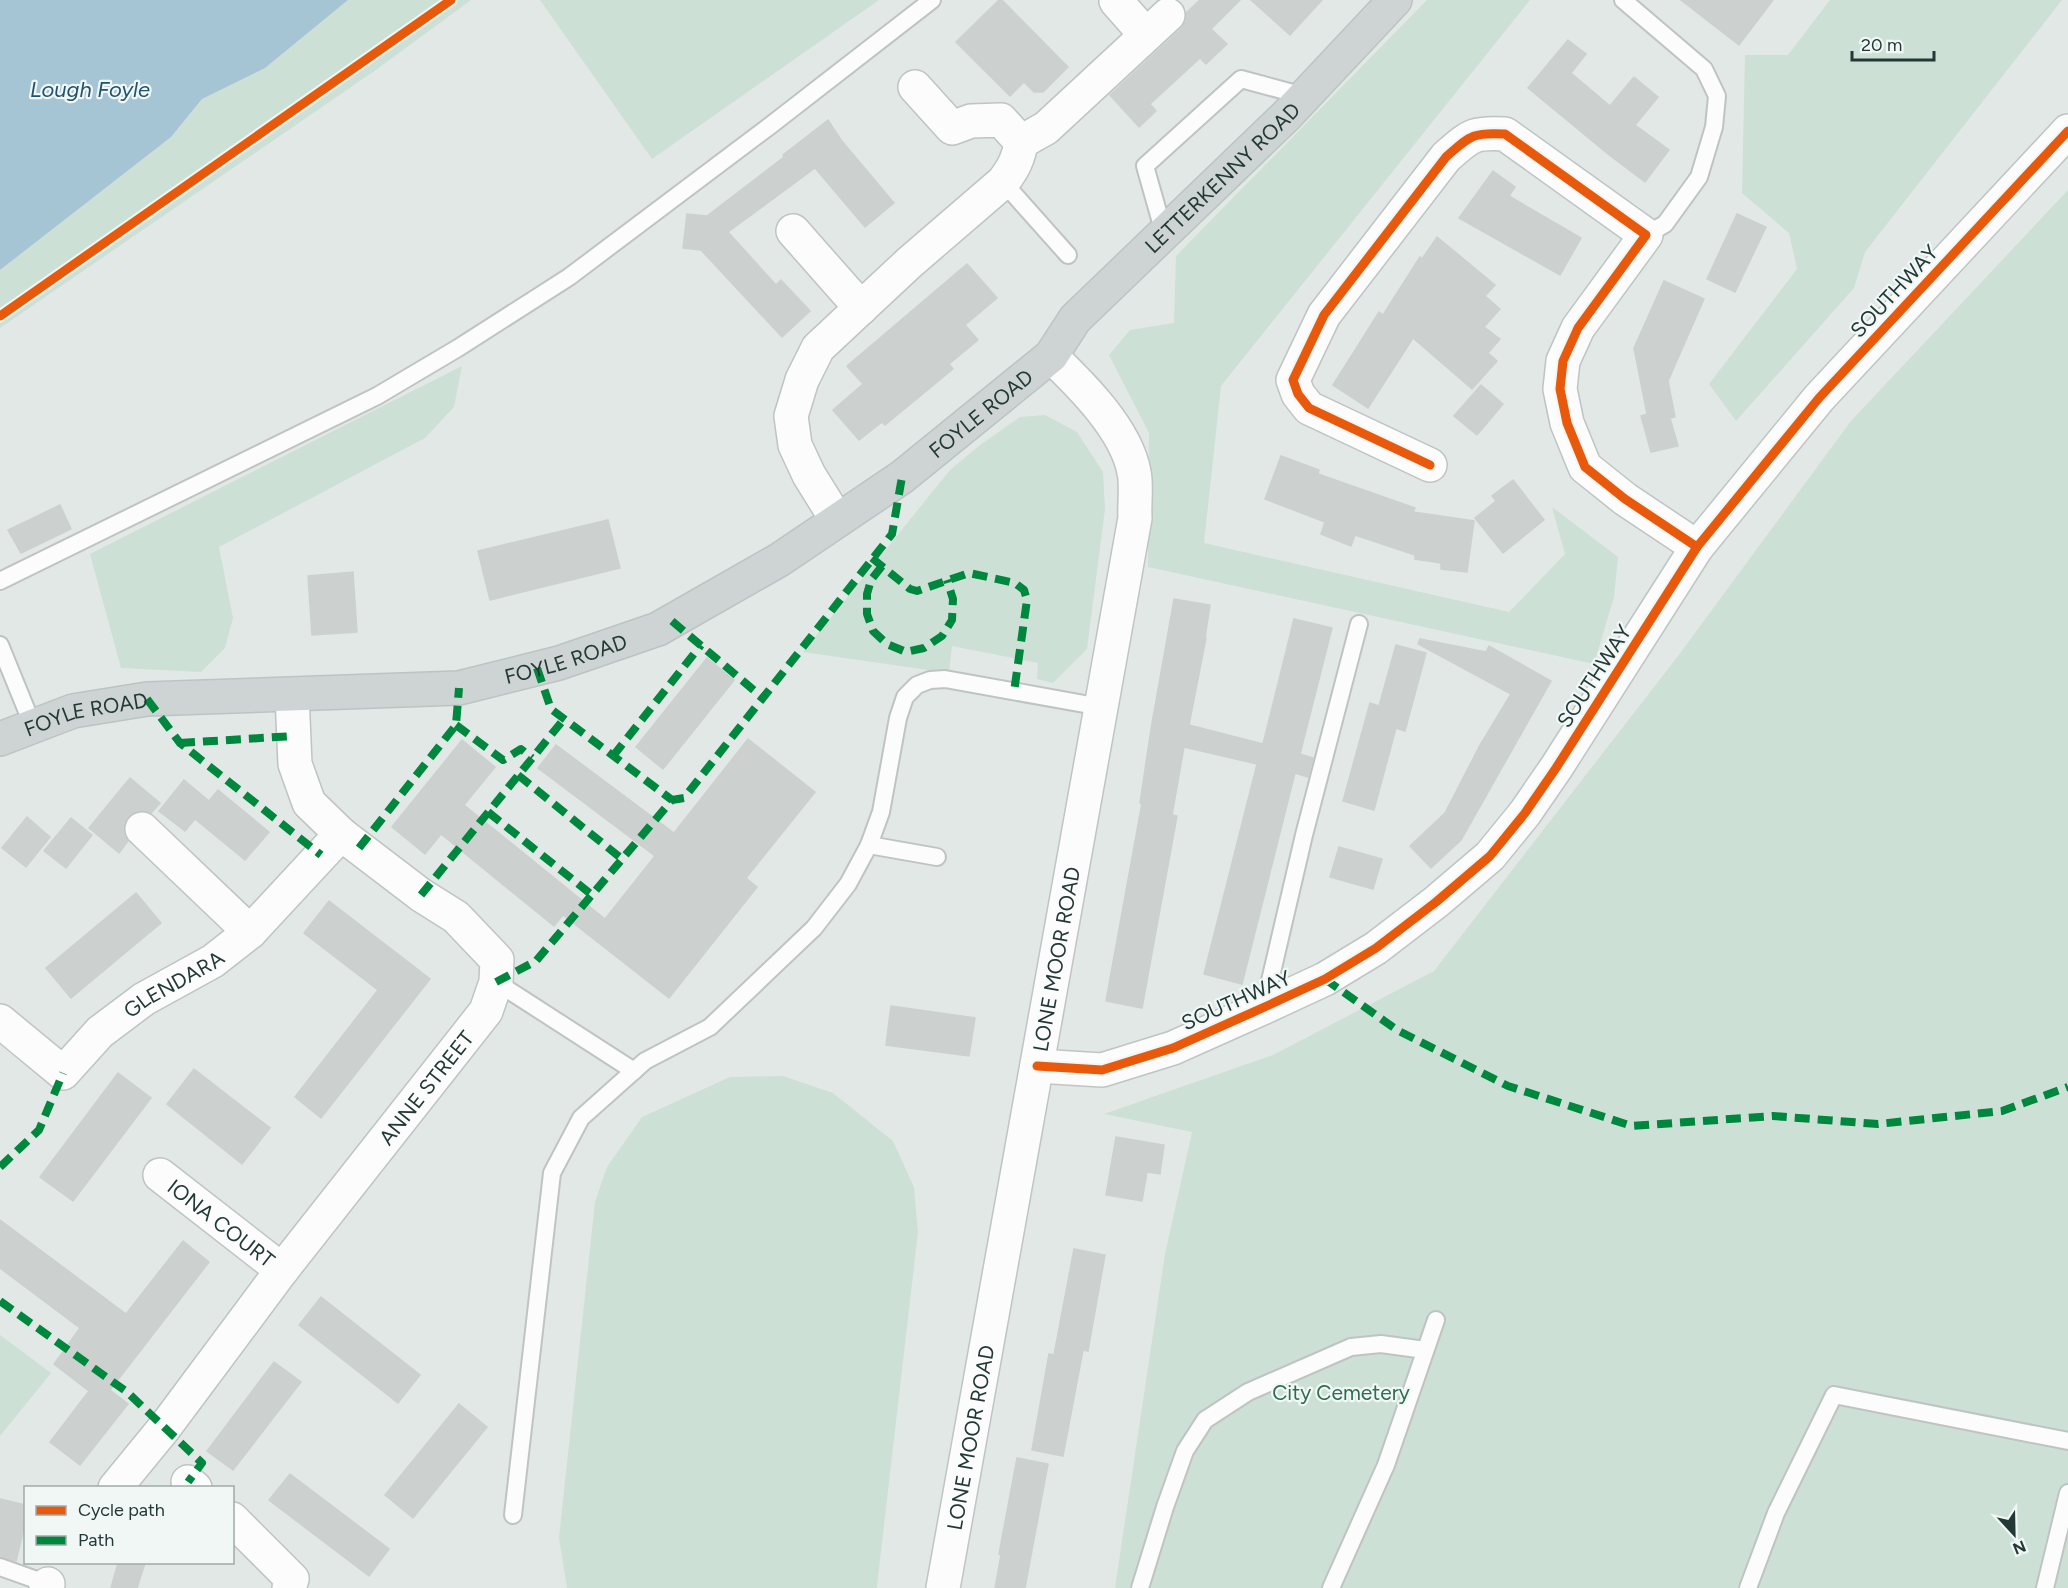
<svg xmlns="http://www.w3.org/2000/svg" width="2068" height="1588" viewBox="0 0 2068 1588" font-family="Figtree,sans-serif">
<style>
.green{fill:#cce0d6}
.water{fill:#a5c4d4}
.building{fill:#ccd1d0;stroke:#cbd1cf;stroke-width:1.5}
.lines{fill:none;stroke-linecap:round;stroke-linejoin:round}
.lane-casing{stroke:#bfc4c3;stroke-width:20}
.street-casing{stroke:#bfc4c3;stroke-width:36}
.secondary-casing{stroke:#bfc5c4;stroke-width:36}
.primary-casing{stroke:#bcc4c3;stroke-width:36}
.lane{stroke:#fbfcfb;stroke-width:16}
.street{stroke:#fbfcfb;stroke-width:33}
.secondary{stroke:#fbfcfb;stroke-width:33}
.primary{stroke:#cdd4d3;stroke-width:33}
.quiet{stroke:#00873e;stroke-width:8;stroke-dasharray:15 8;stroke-linecap:butt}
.cycleway-casing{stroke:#f0f7f4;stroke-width:13}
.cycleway{stroke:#e8590c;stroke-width:9}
.labels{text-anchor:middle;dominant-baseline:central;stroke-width:4.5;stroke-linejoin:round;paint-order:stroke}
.street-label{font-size:21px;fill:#223937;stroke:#f0f7f4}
.park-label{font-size:21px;fill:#2f6d53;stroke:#f0f7f4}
.water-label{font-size:22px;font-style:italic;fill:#205370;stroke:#f0f7f4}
</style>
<rect width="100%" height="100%" fill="#e2e8e6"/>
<g class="green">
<path d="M348,0H471L373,72L0,328V270L171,137L202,99L265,68Z"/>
<path d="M540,0H879L652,159Z"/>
<path d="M1427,0H1530L1221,386L1204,543L1509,612L1565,554L1552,507L1618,557L1614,597L1594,664L1148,567L1149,433L1109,355L1130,330L1174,323L1176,256Z"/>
<path d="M1830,0H2062L1865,252L1854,288L1736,421L1709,384L1797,269L1789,233L1742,193L1745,55H1788Z"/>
<path d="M2068,190V1588H1115L1165,1254L1192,1132L1104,1114L1273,1055L1434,971L1678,656L1851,421Z"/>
<path d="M462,366L454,407L425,438L219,547L233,618L225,648L201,672L121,668L90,554Z"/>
<path d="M1045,415L1077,432L1103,472L1105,509L1087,649L1053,683L1037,679L1038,663L952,646L949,673L803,652L950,470L980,445L1020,417Z"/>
<path d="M783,1076L833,1093L893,1141L914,1187L918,1232L877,1586V1588H567L559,1538L595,1202L607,1167L642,1117L730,1077Z"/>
<path d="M0,1335L51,1373L0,1436Z"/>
</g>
<path class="water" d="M0,0H348L265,68L202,99L171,137L0,270Z"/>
<g class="building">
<path d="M999,0H1002L1068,67L1043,92H1034L1024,82L1010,96L956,42Z"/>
<path d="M1200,0H1240L1211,29L1227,44L1206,64L1200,58L1150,104L1156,111L1139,127L1110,95L1181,29L1186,21V13Z"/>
<path d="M1251,0H1322L1290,35Z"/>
<path d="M1681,0H1773L1739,45Z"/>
<path d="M1568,40L1586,54L1571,73L1610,106L1634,77L1658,97L1635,125L1669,150L1645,182L1608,154L1528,88Z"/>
<path d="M828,120L841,140L894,203L865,227L815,168L728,232L776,285L781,280L810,311L782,337L701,250L683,248L687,214L707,216L784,157L783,155Z"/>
<path d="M1493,171L1515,187L1509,196L1581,238L1560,275L1459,218Z"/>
<path d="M1737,214L1766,227L1735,292L1707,279Z"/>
<path d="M1437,237L1495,285L1485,296L1500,309L1484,327L1500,339L1488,353L1497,361L1472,389L1413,338L1368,408L1333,385L1379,312L1383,315L1420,257L1422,259Z"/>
<path d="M967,264L997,298L965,325L978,340L949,364L953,369L885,425L882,422L859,440L833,410L863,384L847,366Z"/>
<path d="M1664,281L1704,299L1668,381L1675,417L1670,418L1678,446L1651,452L1641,416L1647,414L1634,348Z"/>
<path d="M1481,385L1503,404L1477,435L1454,416Z"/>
<path d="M1281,456L1319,470L1318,474L1415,508L1413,512L1474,521L1467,572L1441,569V563L1415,559V555L1355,535L1351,546L1321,534L1325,522L1265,499Z"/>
<path d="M1513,480L1544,520L1503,553L1475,518L1496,501L1492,496Z"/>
<path d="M60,505L71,529L21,553L8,530Z"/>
<path d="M608,520L620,568L490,600L478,551Z"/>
<path d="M353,572L357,632L312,635L308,576Z"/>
<path d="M1174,599L1210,605L1205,638H1206L1189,725L1263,744L1294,619L1332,628L1300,754L1313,758L1308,777L1295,773L1242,984L1204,974L1257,764L1184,747L1172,815L1177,816L1142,1008L1106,1001L1142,803H1140L1151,729Z"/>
<path d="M1420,639L1486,652L1489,646L1551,681L1461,840L1431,868L1410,846L1445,813L1480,745L1511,694L1418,644Z"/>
<path d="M1396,645L1426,653L1405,731L1396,728L1374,810L1343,801L1370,703L1379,706Z"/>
<path d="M707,658L734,680L663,769L636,747Z"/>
<path d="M748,739L815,792L746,878L757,887L669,998L563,915L554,926L441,834L425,854L392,827L462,740L495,767L464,805L605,919L655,856L538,768L556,745L674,833Z"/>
<path d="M130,778L160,803L151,813L146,811H137L128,817L124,825V834L128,841L119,853L89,828Z"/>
<path d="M184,780L209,801L218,790L269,832L245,860L195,819L185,831L159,811Z"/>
<path d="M27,817L50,837L26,867L2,848Z"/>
<path d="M71,818L92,835L66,868L44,851Z"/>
<path d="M1339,847L1382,859L1373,889L1330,877Z"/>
<path d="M136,893L161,923L71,998L46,968Z"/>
<path d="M329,901L430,979L321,1118L295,1097L378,990L304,933Z"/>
<path d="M891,1006L975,1018L969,1056L886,1045Z"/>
<path d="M194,1069L270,1128L242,1164L167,1104Z"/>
<path d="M118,1073L151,1098L73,1201L40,1177Z"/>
<path d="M1116,1137L1164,1145L1160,1174L1147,1172L1142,1201L1106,1195Z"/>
<path d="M0,1220L126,1314L183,1241L209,1262L110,1390L128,1404L80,1465L50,1442L89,1391L54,1364L80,1328L0,1268Z"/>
<path d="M1074,1249L1105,1255L1088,1351L1083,1350L1063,1456L1032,1450L1049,1354L1054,1355Z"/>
<path d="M321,1297L420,1375L398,1403L299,1325Z"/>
<path d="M274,1362L301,1382L233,1470L207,1451Z"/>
<path d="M459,1404L487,1427L413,1518L385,1495Z"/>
<path d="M1017,1458L1048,1464L1025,1588H995L1001,1555L999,1554Z"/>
<path d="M290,1474L389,1549L369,1576L269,1500Z"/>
<path d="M0,1499L26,1505V1520L16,1561L0,1557Z"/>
<path d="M118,1563H145L137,1588H111Z"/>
</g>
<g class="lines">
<g class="lane-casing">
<g id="lane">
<path d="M1623,0L1704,69L1717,96L1714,127L1699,177L1665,224L1646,235"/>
<path d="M1003,182L1068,255"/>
<path d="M1164,233L1145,166L1241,79L1304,96"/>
<path d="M0,581L377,396L458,348L569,277L771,125L932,0"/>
<path d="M0,645L33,726"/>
<path d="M869,845L937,857"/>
<path d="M496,982L634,1071"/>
<path d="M1269,1005V985L1304,835L1359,624"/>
<path d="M513,1515L552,1173L581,1118L645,1061L710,1027L814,928L848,884L869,845L881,812L898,718L905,697L917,685L930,680L945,679L1101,707"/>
<path d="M0,1567L48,1584"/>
<path d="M1140,1588L1165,1507L1185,1451L1205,1420L1248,1392L1351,1347L1381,1344L1425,1350"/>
<path d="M1331,1588L1386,1465L1436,1320"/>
<path d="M1748,1588L1776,1513L1834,1395L2068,1441"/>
<path d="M2045,1588L2068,1493"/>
</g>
</g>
<g class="street-casing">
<g id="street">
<path d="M1116,1L1146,35"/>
<path d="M1021,142L1046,128L1168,15"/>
<path d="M793,231L861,308"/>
<path d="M1430,465L1309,408L1298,394L1293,380L1324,315L1446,157C1470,136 1472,132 1505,134L1646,235L1578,328L1563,361L1560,389L1567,423L1585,467L1625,499L1697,547"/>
<path d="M837,520L809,475L795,445L791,416L802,380L818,348L909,263L1003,182C1013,169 1019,158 1021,142L1001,120L971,121L952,128L915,87"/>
<path d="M142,829L250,932"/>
<path id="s1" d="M0,1021L63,1073L100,1032L144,999L213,961L250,932L341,834"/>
<path id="s2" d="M160,1175L282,1270"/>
<path d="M188,1482L195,1488"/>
<path id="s3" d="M115,1488L165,1427L282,1270L486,1011L496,982L497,960L456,917L421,895L341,834L309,803L295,764L292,695"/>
<path d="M232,1519L292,1579L289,1588"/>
<path d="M46,1588L48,1584"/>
</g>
</g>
<g class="secondary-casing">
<g id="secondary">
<path d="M1037,1066L1102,1070L1173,1048L1269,1005L1325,979L1376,948L1436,902L1490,856L1525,813L1556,768L1697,547L1819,398L2068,131"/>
<path id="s4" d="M943,1588L1135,518C1134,503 1137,486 1134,472C1126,429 1081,385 1051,356"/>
</g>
</g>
<g class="primary-casing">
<g id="primary">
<path id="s5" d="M0,739L73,711L147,699L459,688L559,663L658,629L779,560L902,477L1051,356L1075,319L1287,115L1395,0"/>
</g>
</g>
<use href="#lane" class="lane"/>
<use href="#street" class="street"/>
<use href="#secondary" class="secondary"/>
<use href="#primary" class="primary"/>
<g class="quiet">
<path d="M872,558L910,589L917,591L969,573L1015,583L1024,590L1027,600L1014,692"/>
<path d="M882,566L871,580L867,594V614L873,631L887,644L906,652L924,648L942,636L952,620L953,599L947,580"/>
<path d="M672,621L763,698"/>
<path d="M537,668L551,709L672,800"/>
<path d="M147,699L180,743L321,855"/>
<path d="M456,725L503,760L521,749L532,758"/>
<path d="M180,743L294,736"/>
<path d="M613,756L701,645"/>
<path d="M518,775L622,859"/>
<path d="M488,812L592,895"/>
<path d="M359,848L456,725L459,688"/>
<path d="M421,895L564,719"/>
<path d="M1325,979L1397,1030L1508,1086L1632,1126L1773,1116L1878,1124L2002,1111L2068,1087"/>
<path d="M496,982L536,961L672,800L684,798L892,534L902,477"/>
<path d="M0,1167L39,1130L63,1073"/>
<path d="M0,1301L127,1392L202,1463L188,1482"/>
</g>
<g class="cycleway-casing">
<g id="cycleway">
<path d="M0,316L451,0"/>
<path d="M1430,465L1309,408L1298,394L1293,380L1324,315L1446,157C1470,136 1472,132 1505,134L1646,235L1578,328L1563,361L1560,389L1567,423L1585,467L1625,499L1697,547"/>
<path d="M1037,1066L1102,1070L1173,1048L1269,1005L1325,979L1376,948L1436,902L1490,856L1525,813L1556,768L1697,547L1819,398L2068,131"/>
</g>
</g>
<use href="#cycleway" class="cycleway"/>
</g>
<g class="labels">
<g class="street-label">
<text stroke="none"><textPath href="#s5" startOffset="1401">LETTERKENNY ROAD</textPath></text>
<text transform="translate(1894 291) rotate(-47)">SOUTHWAY</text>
<text stroke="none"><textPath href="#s5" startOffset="1062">FOYLE ROAD</textPath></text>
<text stroke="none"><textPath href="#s5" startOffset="576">FOYLE ROAD</textPath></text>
<text transform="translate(1594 676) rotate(-57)">SOUTHWAY</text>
<text stroke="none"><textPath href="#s5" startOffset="90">FOYLE ROAD</textPath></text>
<text stroke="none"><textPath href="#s4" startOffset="639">LONE MOOR ROAD</textPath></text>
<text stroke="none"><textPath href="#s1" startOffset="225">GLENDARA</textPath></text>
<text transform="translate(1236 1000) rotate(-24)">SOUTHWAY</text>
<text stroke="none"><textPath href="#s3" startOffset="507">ANNE STREET</textPath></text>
<text stroke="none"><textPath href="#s2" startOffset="78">IONA COURT</textPath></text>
<text stroke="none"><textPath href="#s4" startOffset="153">LONE MOOR ROAD</textPath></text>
</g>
<g class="park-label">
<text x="1341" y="1392">City Cemetery</text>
</g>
<g class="water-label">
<text x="90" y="89">Lough Foyle</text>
</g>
</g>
<rect x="24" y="1486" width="210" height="78" fill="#f0f7f4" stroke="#9eaba8" stroke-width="1.5"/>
<rect x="36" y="1506" width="30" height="9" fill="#e8590c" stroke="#9eaba8" stroke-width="1.5"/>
<text x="78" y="1516" font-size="18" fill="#223937">Cycle path</text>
<rect x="36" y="1536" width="30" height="9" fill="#00873e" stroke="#9eaba8" stroke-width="1.5"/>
<text x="78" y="1546" font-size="18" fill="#223937">Path</text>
<g transform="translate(2014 1534) rotate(158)" stroke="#f0f7f4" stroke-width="4.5" paint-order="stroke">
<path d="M0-4.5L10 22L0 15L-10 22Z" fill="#223937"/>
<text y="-9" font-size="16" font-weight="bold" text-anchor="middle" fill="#223937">N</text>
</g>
<path d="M1852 51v9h82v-9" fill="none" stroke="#223937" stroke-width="3"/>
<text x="1861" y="51" font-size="18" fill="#223937" stroke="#f0f7f4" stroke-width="4.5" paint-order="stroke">20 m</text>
</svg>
